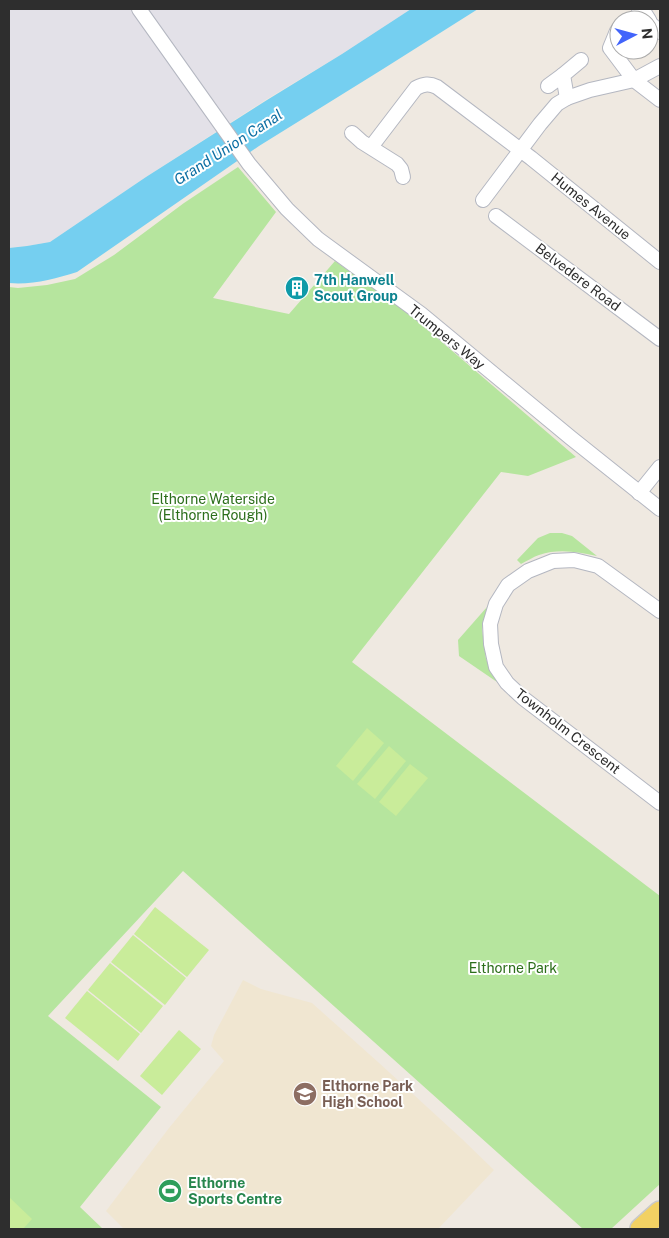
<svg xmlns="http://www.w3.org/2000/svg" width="669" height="1238" viewBox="0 0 669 1238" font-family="'Public Sans',sans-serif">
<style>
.industrial{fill:#e3e1e8}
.education{fill:#f0e6d1}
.green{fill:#b6e59e}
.pitch{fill:#c9ec9a}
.water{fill:#75cff0}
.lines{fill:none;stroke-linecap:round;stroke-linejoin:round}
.street-casing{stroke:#b4b7c1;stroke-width:16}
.primary-casing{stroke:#c9c9c9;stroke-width:24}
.street{stroke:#fff;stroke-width:14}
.primary{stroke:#f2d163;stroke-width:21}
.labels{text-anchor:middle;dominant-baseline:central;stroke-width:4;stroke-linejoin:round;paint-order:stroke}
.street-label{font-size:14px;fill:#2e2e2e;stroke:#fff}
.culture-label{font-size:14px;font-weight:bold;fill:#0d838f;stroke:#fff;text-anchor:start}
.park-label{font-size:14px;fill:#2c6e1b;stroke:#fff}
.education-label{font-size:14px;font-weight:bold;fill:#785e54;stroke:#fff;text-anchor:start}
.leisure-label{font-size:14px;font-weight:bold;fill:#27864d;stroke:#fff;text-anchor:start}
.water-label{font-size:15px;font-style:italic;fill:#0d6fa3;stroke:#fff}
</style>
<rect width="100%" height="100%" fill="#efe9e1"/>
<path class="industrial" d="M9,9H411L342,54L267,99L146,177L50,242L27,246L9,248Z"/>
<path class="education" d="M243,980L261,989L312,1003L378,1062L462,1139L494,1170L438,1229H124L106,1211L169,1128L224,1061L211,1046L214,1035Z"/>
<g class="green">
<path d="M238,167L276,212L213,298L289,314L335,261L408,313L576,457L528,476L501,472L352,662L660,896V1184L611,1229H583L183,871L48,1016L161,1107L80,1207L103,1229H9V287L18,288L47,285L75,279L114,255L184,203Z"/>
<path d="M550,533H562L572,536L597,556C578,552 559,548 539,555C533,557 527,561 521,564L517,560L538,538Z"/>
<path d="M487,607L482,629L486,659L497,682L459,656L458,640Z"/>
</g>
<g class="pitch">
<path d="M367,728L384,743L353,781L336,766Z"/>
<path d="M389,746L406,761L375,799L357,784Z"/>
<path d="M410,764L428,778L396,816L379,802Z"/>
<path d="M155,907L209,950L187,977L134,934Z"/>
<path d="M133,935L186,978L165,1005L111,962Z"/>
<path d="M110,963L163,1006L141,1033L88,990Z"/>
<path d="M87,991L140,1034L118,1061L65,1018Z"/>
<path d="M179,1030L201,1049L162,1095L140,1076Z"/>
<path d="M9,1197L32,1219L23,1229H9Z"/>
</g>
<path class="water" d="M411,9H478L383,69L259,146L77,272C55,279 32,285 9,283V248L27,246L50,242L146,177L267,100L342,54Z"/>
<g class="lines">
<g class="street-casing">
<g id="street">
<path d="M139,9L249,164L287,209L318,239L421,314L571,438L660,509"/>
<path d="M639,9L644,12L649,20"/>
<path d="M649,21L651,24L660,32"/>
<path d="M617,31L610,48L634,80L660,100"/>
<path d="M548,86L563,75"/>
<path d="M567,98L563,75L581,60"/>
<path d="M352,133L362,142L397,164L401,169L403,177"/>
<path d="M371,147L416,88C424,84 429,83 437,87L531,158L660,262"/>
<path d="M483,200L540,124L557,104L567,98L590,90L634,80L660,66"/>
<path d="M496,216L660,339"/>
<path d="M639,493L660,467"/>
<path d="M660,611L598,566L574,560L553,561L528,571L508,585L496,604L490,624L491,644L496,667L507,683L523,698L660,803"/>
</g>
</g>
<g class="primary-casing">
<path id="primary" d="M641,1229L660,1212"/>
</g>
<use href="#street" class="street"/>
<use href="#primary" class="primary"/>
</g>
<defs>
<g id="building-disc" transform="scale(1.25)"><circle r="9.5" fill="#0f9aa8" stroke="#fff"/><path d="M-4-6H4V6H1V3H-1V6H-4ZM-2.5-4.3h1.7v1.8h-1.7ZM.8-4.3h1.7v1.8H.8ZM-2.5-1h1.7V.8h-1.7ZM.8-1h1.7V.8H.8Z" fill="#fff"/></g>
<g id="school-disc" transform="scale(1.25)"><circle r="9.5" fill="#8d6e63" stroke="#fff"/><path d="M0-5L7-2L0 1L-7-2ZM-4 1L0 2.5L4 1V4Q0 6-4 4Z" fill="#fff"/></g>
<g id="stadium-disc" transform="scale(1.25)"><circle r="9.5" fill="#2e9e5b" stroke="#fff"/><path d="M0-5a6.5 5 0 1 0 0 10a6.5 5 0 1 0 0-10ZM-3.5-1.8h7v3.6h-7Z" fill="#fff"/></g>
</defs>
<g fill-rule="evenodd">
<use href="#building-disc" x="297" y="288"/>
<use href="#school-disc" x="305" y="1094"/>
<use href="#stadium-disc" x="170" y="1191"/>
</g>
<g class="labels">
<g class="street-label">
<text transform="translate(591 206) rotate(39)">Humes Avenue</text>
<text transform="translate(578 277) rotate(37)">Belvedere Road</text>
<text transform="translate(447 337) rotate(39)">Trumpers Way</text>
<text transform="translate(568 731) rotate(38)">Townholm Crescent</text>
</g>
<g class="culture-label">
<text x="314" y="280">7th Hanwell<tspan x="314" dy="16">Scout Group</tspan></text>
</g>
<g class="park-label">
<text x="213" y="499">Elthorne Waterside<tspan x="213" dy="16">(Elthorne Rough)</tspan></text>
<text x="513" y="968">Elthorne Park</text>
</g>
<g class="education-label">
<text x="322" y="1086">Elthorne Park<tspan x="322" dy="16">High School</tspan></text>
</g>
<g class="leisure-label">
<text x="188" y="1183">Elthorne<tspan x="188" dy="16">Sports Centre</tspan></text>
</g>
<g class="water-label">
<text transform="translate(228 147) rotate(-33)">Grand Union Canal</text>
</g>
</g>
<rect width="669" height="1238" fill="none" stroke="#2e2e2e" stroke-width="20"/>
<g transform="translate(634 35) rotate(84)"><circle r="24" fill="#ffffff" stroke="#ababab"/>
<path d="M0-4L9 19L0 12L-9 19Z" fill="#4264fb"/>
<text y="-8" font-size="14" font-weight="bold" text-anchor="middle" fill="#2e2e2e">N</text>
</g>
</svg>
